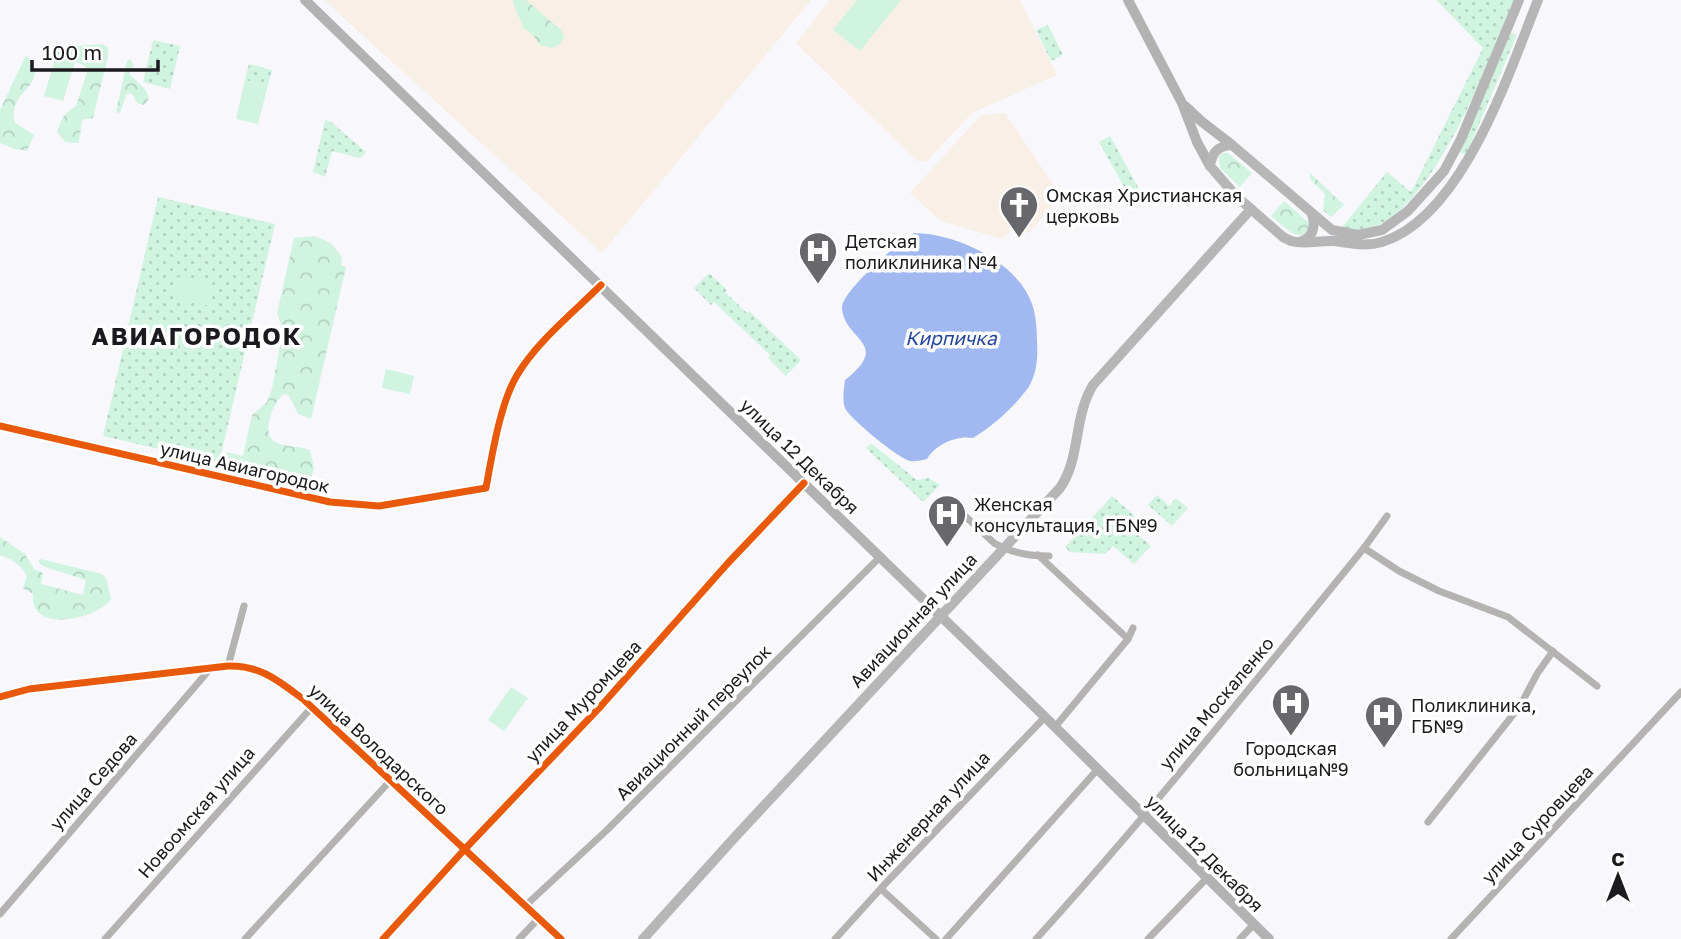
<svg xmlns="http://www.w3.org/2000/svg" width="1681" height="939" viewBox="0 0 1681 939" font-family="'Golos Text',sans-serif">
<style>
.education{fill:#f8efe7}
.grass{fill:url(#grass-dots)}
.forest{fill:url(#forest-crowns)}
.pitch{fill:#d1f4e1}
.water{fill:#a1b9f0}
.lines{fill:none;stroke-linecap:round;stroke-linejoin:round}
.minor{stroke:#b4b3b2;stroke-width:7}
.tertiary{stroke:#b4b3b2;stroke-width:9}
.secondary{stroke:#b3b2b2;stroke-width:10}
.primary{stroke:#b7b6b6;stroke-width:10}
.cycleway-casing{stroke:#fff;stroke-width:11}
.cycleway{stroke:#e8590c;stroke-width:7}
.labels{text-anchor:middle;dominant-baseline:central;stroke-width:7;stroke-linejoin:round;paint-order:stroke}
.poi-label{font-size:18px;fill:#1b1b1f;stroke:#fff;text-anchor:start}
.street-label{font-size:18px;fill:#1b1b1f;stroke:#fff}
.water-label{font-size:19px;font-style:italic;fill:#23459c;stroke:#fff}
.district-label{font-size:24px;font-weight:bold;letter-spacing:2px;fill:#1b1b1f;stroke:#fff}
</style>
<defs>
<pattern id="grass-dots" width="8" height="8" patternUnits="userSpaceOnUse" patternTransform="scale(1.75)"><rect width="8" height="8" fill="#d1f4e1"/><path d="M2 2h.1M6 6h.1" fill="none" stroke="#b3d1c1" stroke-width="1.8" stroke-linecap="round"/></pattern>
<pattern id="forest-crowns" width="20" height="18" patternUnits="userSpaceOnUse" patternTransform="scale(1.75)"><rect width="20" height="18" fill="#d1f4e1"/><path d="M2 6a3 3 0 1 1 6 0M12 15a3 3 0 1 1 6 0" fill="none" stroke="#b3d1c1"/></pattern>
</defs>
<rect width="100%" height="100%" fill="#f7f7fc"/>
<g class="education">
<path d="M324,0H811L602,253Z"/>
<path d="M830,0H1020L1057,75L972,113L927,161H917L796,43Z"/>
<path d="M1005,113L1053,184L1054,190L1052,206L1028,234L1017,225L1002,239L941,221L910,193L981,115Z"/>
</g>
<g class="grass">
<path d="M1436,0H1514C1490,56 1429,229 1357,231C1353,231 1346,228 1342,227L1387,172L1411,192L1483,48Z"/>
<path d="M1048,25L1063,55L1051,61L1036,30Z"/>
<path d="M1511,32L1517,35L1466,155L1460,152Z"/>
<path d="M153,40L180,46L170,89L143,82Z"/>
<path d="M249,64L272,70L268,85L245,80Z"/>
<path d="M325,120L331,122L366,152L360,158L332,151L325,177L313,172Z"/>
<path d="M1110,136L1145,200L1134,205L1099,142Z"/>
<path d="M158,197L275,224L219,463L103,436Z"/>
<path d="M709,273L727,290L725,292L747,313L749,311L801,360L786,376L768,358L770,355L714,302L711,305L694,288Z"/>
<path d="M871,443L917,480L929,478L940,485L923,502L866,448Z"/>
<path d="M1157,495L1169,506L1176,498L1188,508L1172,526L1148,505Z"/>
<path d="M1112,496L1138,519L1131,528L1151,546L1134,564L1113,546L1105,554L1070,552L1065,547Z"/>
</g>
<g class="forest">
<path d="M513,0H526L561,30L564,37L560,44L552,48L540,45L533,35L523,28C521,17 514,11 513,0Z"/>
<path d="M102,44L108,47V56L93,118L82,120L79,143L65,142L57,132C61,119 64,113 76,106L88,69L82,64L56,56L58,51C68,46 89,45 102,44Z"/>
<path d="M26,55C50,82 18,87 14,111C13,115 14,119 15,123L34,135L27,151L15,149L0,143V110Z"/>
<path d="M130,59L134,65L129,74L146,90L149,99L144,105L137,103L132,94L127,93L120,113L116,112L127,61Z"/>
<path d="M1223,153H1228L1252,173L1240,187L1220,168L1219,157Z"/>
<path d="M1310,173L1344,205L1331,217L1323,210L1325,194L1310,179Z"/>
<path d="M1284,201L1308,222L1309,228C1299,246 1282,224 1271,216Z"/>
<path d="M315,236L331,243L342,257L341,265L346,267L311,419L298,414L289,396L285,394C276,399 273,408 270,418C261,451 290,443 310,450L314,468L311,480L306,484L226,464V452L243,456L252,415L267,402L272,389L282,335V327L277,313L294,238Z"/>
<path d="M0,537L25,554L34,569L43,573L41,584L83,595L86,580L45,567L39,563V560L41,559L102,574L106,578L111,599C98,619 29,635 33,594L23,588L27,576C20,564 14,560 0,555Z"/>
</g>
<g class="pitch">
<path d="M857,0H901L860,51L833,30Z"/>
<path d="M56,56L75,62L63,101L44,96Z"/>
<path d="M245,80L268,85L258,124L236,119Z"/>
<path d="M178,277L215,286L210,306L173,297Z"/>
<path d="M386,369L414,376L410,394L382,388Z"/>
<path d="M511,687L528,698L504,731L488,720Z"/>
</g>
<path class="water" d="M914,233C955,233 1018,262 1032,304C1036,315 1037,330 1037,341C1038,357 1037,374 1028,388C1014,407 993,426 973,438C956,435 935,445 927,459C922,460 915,462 910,461C898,458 849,418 845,408C842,400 844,389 845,380C893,342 843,341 842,307C842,292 899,241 914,233Z"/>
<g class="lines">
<g class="minor">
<path d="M948,500L994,543C1011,553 1030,556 1049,556"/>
<path d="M1364,548L1399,571L1439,591L1508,617L1597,686"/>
<path d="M1038,555L1128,639"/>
<path d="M228,666L244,606"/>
<path d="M0,697L29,689L228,666C260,665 279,681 303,699L561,939"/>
<path d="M1055,727L1128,639L1133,628"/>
<path d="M1428,822L1520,706L1537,674L1553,651"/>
<path d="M881,889L936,939"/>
<path d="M525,906L607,830L880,557"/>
<path d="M0,914L210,669"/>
<path d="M105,939L312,707"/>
<path d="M245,939L390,781"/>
<path d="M383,939L464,850L601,706L728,563L804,483"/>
<path d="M519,939L539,918"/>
<path d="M835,939L884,885L1045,717"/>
<path d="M946,939L1097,770"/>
<path d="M1036,939C1150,813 1256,680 1364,548L1387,516"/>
<path d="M1148,939L1207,878"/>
<path d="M1240,939L1254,924"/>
<path d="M1451,939L1681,692"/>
</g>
<path class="tertiary" d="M0,426L330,502L379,506L486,488C492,455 500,405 516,377C535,343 574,312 601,285"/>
<g class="secondary">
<path d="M305,0L1045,717L1269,939"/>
<path d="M1128,0L1182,103L1197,142L1210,166"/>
<path d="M1185,106L1201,121L1232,145"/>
</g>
<g class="primary">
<path d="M1519,0L1461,139L1444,171L1408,211L1382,230L1358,235L1332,230L1232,145C1218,146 1212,152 1210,166L1236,196L1283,237L1291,241C1306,245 1319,240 1334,241C1350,243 1365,247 1382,242C1463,217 1509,72 1538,0"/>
<path d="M1300,242C1313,237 1316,228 1312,214"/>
<path d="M643,939L735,837L1060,488C1081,458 1073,418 1093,385L1251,209"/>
</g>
<g class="cycleway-casing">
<g id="cycleway">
<path d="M0,426L330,502L379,506L486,488C492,455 500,405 516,377C535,343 574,312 601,285"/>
<path d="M0,697L29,689L228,666C260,665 279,681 303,699L561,939"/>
<path d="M383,939L464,850L601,706L728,563L804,483"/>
</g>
</g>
<use href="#cycleway" class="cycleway"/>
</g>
<defs>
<g id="church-pin" transform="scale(2.0125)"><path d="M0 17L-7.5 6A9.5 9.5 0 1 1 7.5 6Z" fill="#68686c" stroke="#fff"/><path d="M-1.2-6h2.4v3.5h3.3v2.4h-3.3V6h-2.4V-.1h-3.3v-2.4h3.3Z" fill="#fff"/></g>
<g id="hospital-pin" transform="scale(2.0125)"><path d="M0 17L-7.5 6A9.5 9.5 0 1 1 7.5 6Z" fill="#68686c" stroke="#fff"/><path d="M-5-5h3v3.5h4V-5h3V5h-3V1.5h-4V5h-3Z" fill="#fff"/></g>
</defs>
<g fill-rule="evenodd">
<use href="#church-pin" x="1019" y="205"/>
<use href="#hospital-pin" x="818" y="251"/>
<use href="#hospital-pin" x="947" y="514"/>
<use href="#hospital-pin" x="1291" y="703"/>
<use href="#hospital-pin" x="1384" y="715"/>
</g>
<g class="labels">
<g class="poi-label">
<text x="1046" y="195">Омская Христианская<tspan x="1046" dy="21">церковь</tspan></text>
<text x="845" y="241">Детская<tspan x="845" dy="21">поликлиника №4</tspan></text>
<text x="974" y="504">Женская<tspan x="974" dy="21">консультация, ГБ№9</tspan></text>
<text x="1411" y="705">Поликлиника,<tspan x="1411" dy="21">ГБ№9</tspan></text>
<text x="1291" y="748" text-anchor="middle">Городская<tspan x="1291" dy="21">больница№9</tspan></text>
</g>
<g class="street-label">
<text transform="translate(800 456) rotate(44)">улица 12 Декабря</text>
<text transform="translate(245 467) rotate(13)">улица Авиагородок</text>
<text transform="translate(913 620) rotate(-47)">Авиационная улица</text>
<text transform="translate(583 701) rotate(-47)">улица Муромцева</text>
<text transform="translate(1216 703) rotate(-50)">улица Москаленко</text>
<text transform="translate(693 722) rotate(-45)">Авиационный переулок</text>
<text transform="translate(379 749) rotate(43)">улица Володарского</text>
<text transform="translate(93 781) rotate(-49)">улица Седова</text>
<text transform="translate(196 812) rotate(-49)">Новоомская улица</text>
<text transform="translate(928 816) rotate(-47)">Инженерная улица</text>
<text transform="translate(1537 824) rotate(-47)">улица Суровцева</text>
<text transform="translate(1205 853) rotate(45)">улица 12 Декабря</text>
</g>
<g class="water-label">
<text x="951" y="337">Кирпичка</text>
</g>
<g class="district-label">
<text x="197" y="335">АВИАГОРОДОК</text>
</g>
</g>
<g transform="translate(1618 876)" stroke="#ffffff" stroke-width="5" paint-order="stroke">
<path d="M0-5L12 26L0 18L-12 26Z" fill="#1b1b1f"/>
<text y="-10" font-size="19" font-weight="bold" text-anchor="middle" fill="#1b1b1f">С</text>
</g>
<path d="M32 60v10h126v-10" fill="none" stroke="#1b1b1f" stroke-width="3.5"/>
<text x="42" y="60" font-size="21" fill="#1b1b1f" stroke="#ffffff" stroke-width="5" paint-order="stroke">100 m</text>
</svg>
